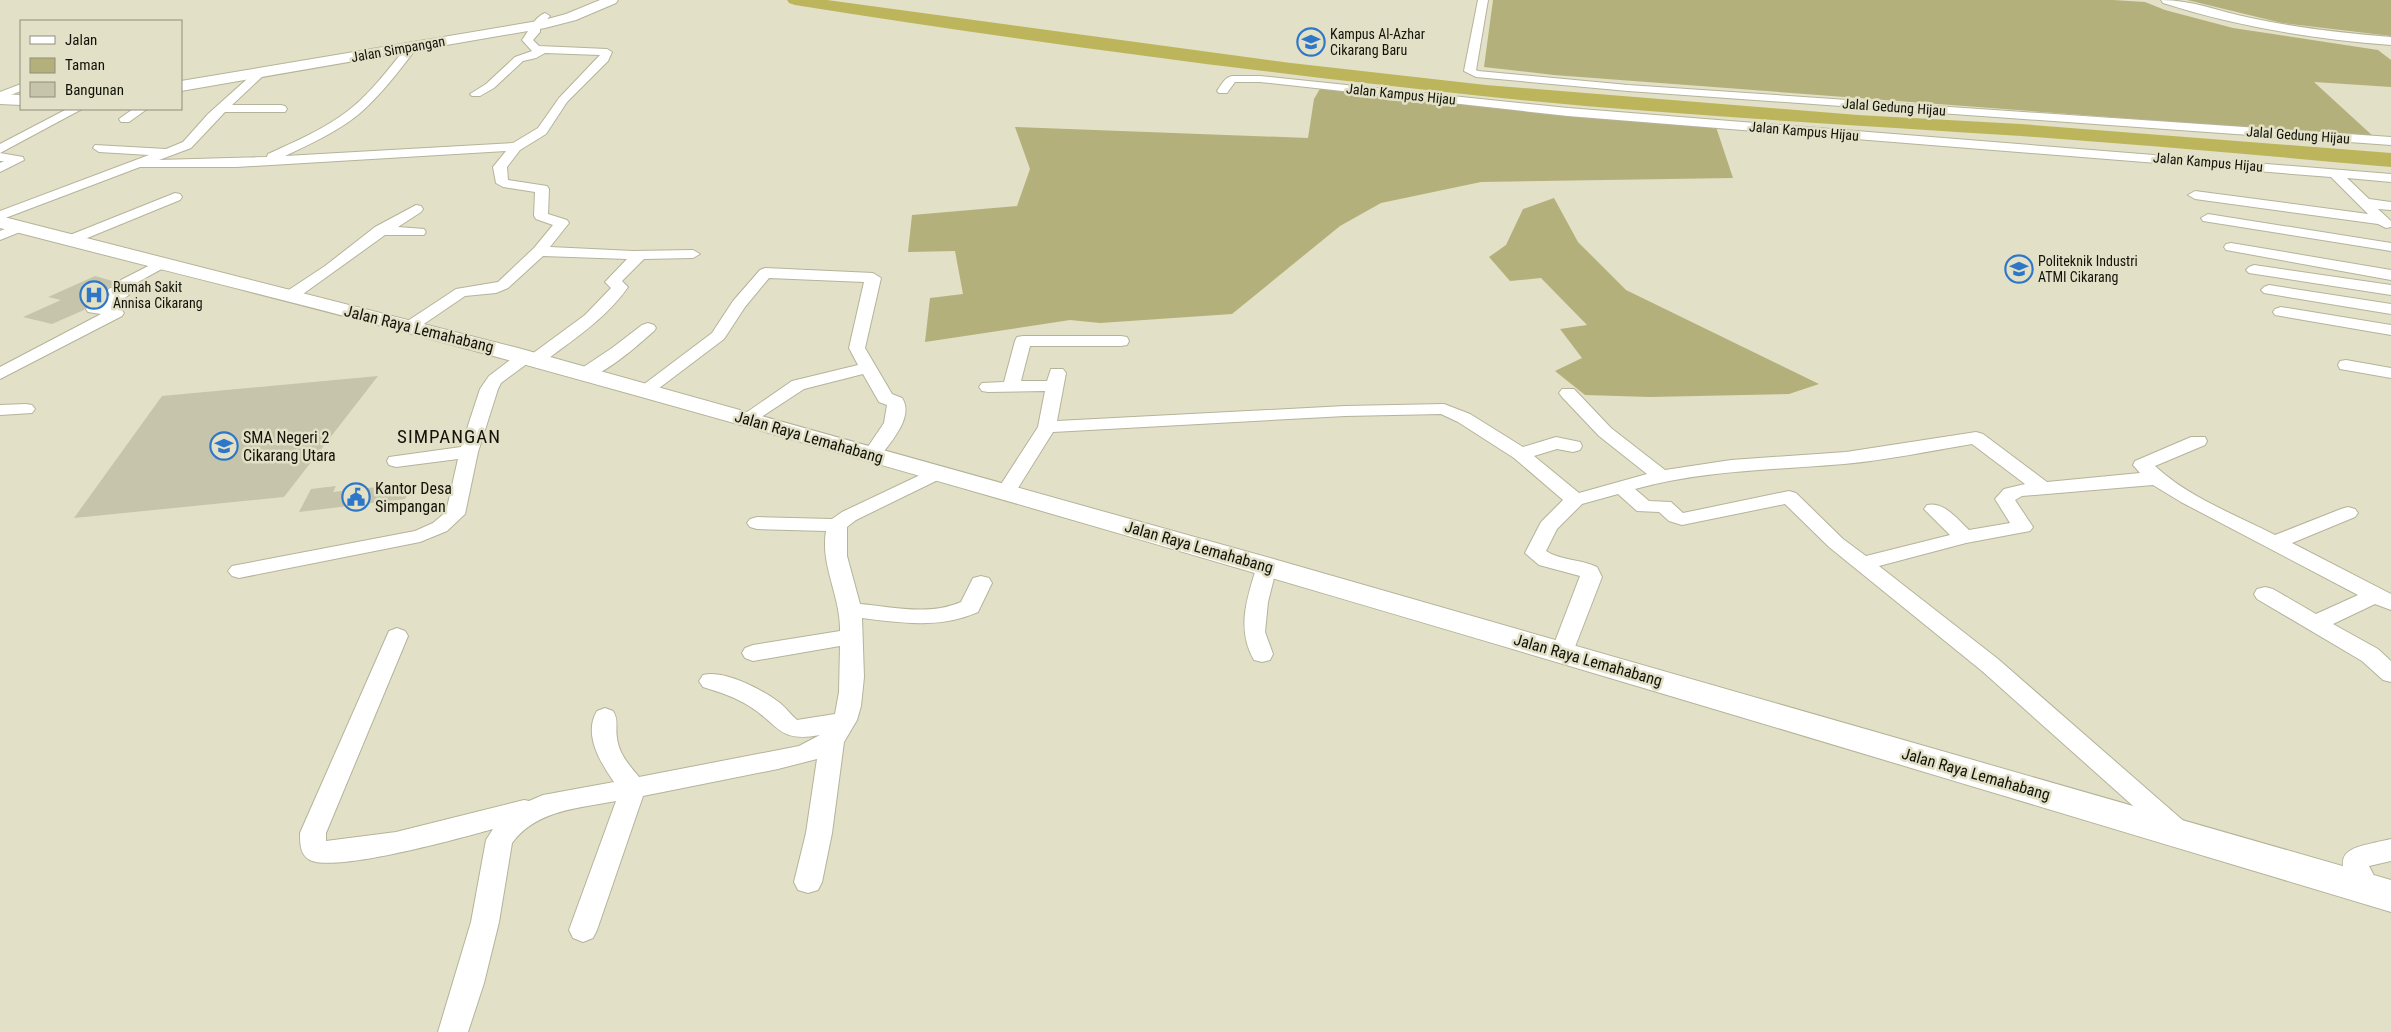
<svg xmlns="http://www.w3.org/2000/svg" width="2391" height="1032" viewBox="0 0 2391 1032" font-family="'Roboto Condensed',sans-serif">
<style>
.green{fill:#b4b07b}
.lines{fill:none;stroke-linecap:round;stroke-linejoin:round}
.river{fill:#bdb55b;fill-rule:evenodd}
.building{fill:#c6c4aa}
.street-casing{stroke:#b5b39a;stroke-width:2}
.secondary-casing{stroke:#b5b39a;stroke-width:2}
.primary-casing{stroke:#b5b39a;stroke-width:2}
.street{fill:#fff;fill-rule:evenodd}
.secondary{fill:#fff;fill-rule:evenodd}
.primary{fill:#fff;fill-rule:evenodd}
.labels{text-anchor:middle;dominant-baseline:central;stroke-width:5;stroke-linejoin:round;paint-order:stroke}
.far-poi-label{font-size:14px;fill:#121209;stroke:#e2e0c6;text-anchor:start}
.far-street-label{font-size:14px;fill:#121209;stroke:#e2e0c6}
.street-label{font-size:16px;fill:#121209;stroke:#e2e0c6}
.poi-label{font-size:16px;fill:#121209;stroke:#e2e0c6;text-anchor:start}
.quarter-label{font-size:19px;letter-spacing:1px;fill:#121209;stroke:#e2e0c6}
</style>
<rect width="100%" height="100%" fill="#e2e0c6"/>
<g class="green">
<path d="M1493,0H2113L2145,2L2165,10L2233,28L2378,50L2391,60V87L2314,82L2374,137L1554,75L1484,67Z"/>
<path d="M2187,0H2391V36L2282,23Z"/>
<path d="M1321,87L1491,108L1716,127L1733,178L1481,182L1381,203L1340,226L1232,314L1100,323L1070,320L925,342L930,298L963,294L955,251L908,252L912,215L1017,206L1030,169L1015,127L1308,138L1314,99Z"/>
<path d="M1554,198L1578,242L1626,290L1819,384L1789,394L1650,397L1585,395L1555,371L1582,358L1560,329L1587,325L1541,278L1510,281L1489,257L1506,245L1523,209Z"/>
</g>
<g class="lines">
<path class="river" d="M787,0H827L1291,63L1486,85L1858,115L2020,124L2391,153V167C2268,156 2145,145 2021,136C1842,124 1662,115 1482,96C1253,72 1023,41 795,5L789,3Z"/>
</g>
<g class="building">
<path d="M95,276L116,282L115,286L109,287L105,291L107,294L87,304L84,310L52,324L23,317L61,300L48,297Z"/>
<path d="M378,376L284,497L74,518L162,396Z"/>
<path d="M412,483L405,499L299,512L311,489L336,486L333,492Z"/>
</g>
<g class="lines">
<g class="street-casing">
<g id="street">
<path d="M1478,0H1488L1476,70L1478,71L1628,85L2391,137V145L1628,91L1476,77L1464,71Z"/>
<path d="M545,13L550,16L540,27V32L533,40L539,46L607,49L612,52L608,61L567,102L546,134L520,150L507,167L508,180L547,186L549,189L548,214L567,220L569,223L550,247L633,251L693,250L700,254L693,258L644,259L622,281L628,287C606,319 571,341 541,364L535,365L528,363L501,383L498,389L478,452L465,514L447,531L420,542L239,578L232,576L228,571L232,566L415,531L433,523L446,512L458,459L396,467L389,465L387,461L389,457L461,447L480,389L489,376L519,353L525,352L532,354L585,315L611,288L605,282L627,259L543,256L508,288L496,293L465,296L415,330H403L401,327L403,324L456,289L498,282L534,248L553,225L536,219L534,216L535,192L503,187L496,183L493,167L506,151L236,167H140L0,220V211L149,155L99,152L93,148L95,145L166,149L183,142L208,114L257,70H265V74L232,105H281L285,106L287,109L285,112H225L191,148L159,160L267,157L268,154C296,141 325,129 349,110C372,92 390,67 408,45L412,44L417,47L416,49C398,72 381,95 359,114C337,132 310,144 285,156L513,143L538,128L559,98L600,55L545,53L536,58L523,61L494,88L480,96H472L470,94L486,84L515,57L532,51L522,40C529,31 534,17 545,13Z"/>
<path d="M1232,76H1260L1568,108L2391,174V182L2347,178L2369,199L2391,202V210L2378,209L2391,221V227L2386,228L2378,224L2195,199L2188,195L2195,191L2368,214L2331,177L1568,116L1260,82H1235L1227,93H1219L1217,91C1221,85 1225,77 1232,76Z"/>
<path d="M21,84V91L0,99V92Z"/>
<path d="M67,109H82L0,153V144Z"/>
<path d="M133,109H147L129,122H121L119,119Z"/>
<path d="M0,153L23,157L24,160L0,172V163L4,161H0Z"/>
<path d="M175,193L180,194L182,197L180,200L75,243H65L63,240L65,237Z"/>
<path d="M416,205L421,206L423,209L421,212L398,227L424,229L426,232L424,235H385L296,299H284L282,296L284,293L325,266L375,227Z"/>
<path d="M2208,214L2391,243V251L2203,221L2201,218Z"/>
<path d="M20,223L25,224L27,227L25,230L0,240V231Z"/>
<path d="M2231,243L2391,270V280L2226,250L2224,247L2226,244Z"/>
<path d="M162,259L169,263L167,266L129,287L121,288L129,295L112,306L120,308L124,313L122,316L0,379V367L101,314L88,312L86,309L88,306L110,295L107,291L110,288L119,287L116,284L119,281Z"/>
<path d="M2254,265L2391,285V295L2249,273L2246,270L2249,267Z"/>
<path d="M765,268L873,273L881,278L865,348L892,394L902,398C915,417 889,444 879,458H865L863,454L884,423L887,405L879,402L863,374L804,389L752,423H740L737,419L792,381L858,365L849,348L864,282L769,278L745,307L724,339L650,395H638L635,391L712,333L733,301L760,270Z"/>
<path d="M2269,285L2391,304V314L2264,293L2261,290L2264,287Z"/>
<path d="M2281,307L2391,325V335L2275,315L2273,312L2275,309Z"/>
<path d="M648,323L654,325L656,328L654,331C639,344 598,382 579,378L576,374L579,370L612,348L642,325Z"/>
<path d="M1023,336H1121L1127,337L1129,341L1127,345L1121,346H1030L1021,381H1047L1051,369H1063L1066,373L1057,421L1345,406L1444,404L1470,414L1523,447L1556,437L1580,442L1582,446L1580,450L1573,452L1557,449L1534,456L1579,493L1647,474L1599,436L1562,397L1559,393L1562,389H1574L1611,428L1665,470L1731,460L1846,452L1976,432L1983,434L2047,482L2140,473L2133,465L2135,461L2191,437H2205L2207,441L2205,445L2155,466C2188,497 2236,515 2275,535L2341,509L2348,507L2355,509L2358,513L2355,517L2292,543L2391,594V610L2375,604L2333,624L2378,649L2391,661V682L2383,680L2362,661L2257,599L2254,594L2257,589L2265,587L2273,589L2316,614L2358,595L2181,502L2153,485L2022,496L2015,500L2033,527L2030,531L1966,543L1879,566L1998,659L2187,824L2191,831L2187,838L2178,841L2169,838L1982,671L1829,547L1785,504L1682,525L1669,521L1659,512L1637,511L1618,494L1582,504L1557,529L1546,551C1561,561 1581,559 1597,567L1602,577L1573,652L1570,657L1562,660L1554,657L1551,652L1580,576L1539,565L1525,553L1541,522L1563,500L1514,458L1458,422L1441,414L1345,416L1053,432L1013,496L1006,498L999,496L996,492L1038,427L1045,391L988,392L982,391L979,387L982,383L1004,382L1015,341L1017,337ZM1972,444L2025,484L2004,489L1995,499L2010,523L1969,530C1957,519 1944,501 1927,505L1924,509L1950,535L1866,556L1843,539L1796,493L1789,491L1683,513L1671,502L1649,501L1635,489C1703,470 1774,470 1844,464C1887,460 1930,451 1972,444Z"/>
<path d="M2346,360L2391,368V378L2340,369L2338,365L2340,361Z"/>
<path d="M26,404L32,405L35,409L32,413L0,415V405Z"/>
<path d="M937,467L944,469L947,473L944,477L856,520L847,527V556L860,604C893,607 929,616 961,602L973,578L981,576L989,578L992,583L978,612C940,629 902,623 862,618L864,677L861,706L857,720L844,742L832,833L822,882L818,890L808,893L798,890L794,882L806,833L817,759L778,769L643,796L597,930L593,938L583,942L573,938L569,930L616,801C579,808 536,810 512,843L499,922L484,983L468,1032H438L471,922L486,840L493,829C461,838 335,873 310,860C300,855 300,843 300,833L389,631L397,628L405,631L408,636L326,833V841L396,832L524,800L529,801L543,795L614,782C600,762 583,734 597,711L605,708L613,711C619,720 615,728 617,738C619,754 629,765 639,777L799,746L820,735C778,743 779,724 749,706C735,697 719,692 703,687L699,681L703,675C724,669 763,690 780,703C786,708 791,715 797,720L835,714L839,692L840,646L753,661L745,658L742,653L745,648L753,645L840,631C841,597 820,565 826,531L757,529L750,527L747,523L750,519L757,517L832,519L842,512Z"/>
<path d="M1267,559L1274,561L1277,566L1268,602L1265,632L1273,654L1270,660L1262,662L1254,660C1236,629 1247,598 1257,566L1260,561Z"/>
<path d="M2391,839V861L2369,866L2381,889L2377,897L2367,900L2357,897C2328,849 2346,849 2391,839Z"/>
</g>
</g>
<g class="secondary-casing">
<g id="secondary">
<path d="M600,0H618L616,3L576,20L545,28L181,91V81L544,20L566,14Z"/>
<path d="M2161,0C2192,0 2221,12 2251,18C2297,28 2344,33 2391,37V45C2313,39 2238,27 2163,3Z"/>
<path d="M0,94L21,95V105L0,104Z"/>
</g>
</g>
<g class="primary-casing">
<path id="primary" d="M0,216L518,348L1277,560L2391,880V912C1764,724 1139,534 508,360C340,313 169,272 0,228Z"/>
</g>
<use href="#street" class="street"/>
<use href="#secondary" class="secondary"/>
<use href="#primary" class="primary"/>
</g>
<defs>
<g id="school-ring" transform="scale(1.4375)"><circle r="9.5" fill="#e2e0c6" stroke="#2e76c7" stroke-width="1.5"/><path d="M0-5L7-2L0 1L-7-2ZM-4 1L0 2.5L4 1V4Q0 6-4 4Z" fill="#2e76c7"/></g>
<g id="university-ring" transform="scale(1.4375)"><circle r="9.5" fill="#e2e0c6" stroke="#2e76c7" stroke-width="1.5"/><path d="M0-5L7-2L0 1L-7-2ZM-4 1L0 2.5L4 1V4Q0 6-4 4Z" fill="#2e76c7"/></g>
<g id="hospital-ring" transform="scale(1.4375)"><circle r="9.5" fill="#e2e0c6" stroke="#2e76c7" stroke-width="1.5"/><path d="M-5-5h3v3.5h4V-5h3V5h-3V1.5h-4V5h-3Z" fill="#2e76c7"/></g>
<g id="civic-ring" transform="scale(1.4375)"><circle r="9.5" fill="#e2e0c6" stroke="#2e76c7" stroke-width="1.5"/><path d="M-.6-6.5H3V-4.5H.6V-3L4-1V1h2V6H-6V1h2V-1L-.6-3ZM-1.2 2.5V6h2.4V2.5Z" fill="#2e76c7"/></g>
</defs>
<g fill-rule="evenodd">
<use href="#school-ring" x="1311" y="42"/>
<use href="#university-ring" x="2019" y="269"/>
<use href="#hospital-ring" x="94" y="295"/>
<use href="#school-ring" x="224" y="446"/>
<use href="#civic-ring" x="356" y="497"/>
</g>
<g class="labels">
<g class="far-poi-label">
<text x="1330" y="34">Kampus Al-Azhar<tspan x="1330" dy="16">Cikarang Baru</tspan></text>
<text x="2038" y="261">Politeknik Industri<tspan x="2038" dy="16">ATMI Cikarang</tspan></text>
<text x="113" y="287">Rumah Sakit<tspan x="113" dy="16">Annisa Cikarang</tspan></text>
</g>
<g class="far-street-label">
<text transform="translate(398 49) rotate(-10)">Jalan Simpangan</text>
<text transform="translate(1401 94) rotate(6)">Jalan Kampus Hijau</text>
<text transform="translate(1894 107) rotate(4)">Jalal Gedung Hijau</text>
<text transform="translate(1804 131) rotate(5)">Jalan Kampus Hijau</text>
<text transform="translate(2298 135) rotate(4)">Jalal Gedung Hijau</text>
<text transform="translate(2208 162) rotate(5)">Jalan Kampus Hijau</text>
</g>
<g class="street-label">
<text transform="translate(419 329) rotate(14)">Jalan Raya Lemahabang</text>
<text transform="translate(809 437) rotate(16)">Jalan Raya Lemahabang</text>
<text transform="translate(1199 547) rotate(16)">Jalan Raya Lemahabang</text>
<text transform="translate(1588 660) rotate(16)">Jalan Raya Lemahabang</text>
<text transform="translate(1976 774) rotate(16)">Jalan Raya Lemahabang</text>
</g>
<g class="poi-label">
<text x="243" y="437">SMA Negeri 2<tspan x="243" dy="18">Cikarang Utara</tspan></text>
<text x="375" y="488">Kantor Desa<tspan x="375" dy="18">Simpangan</tspan></text>
</g>
<g class="quarter-label">
<text x="449" y="436">SIMPANGAN</text>
</g>
</g>
<rect x="20" y="20" width="162" height="90" fill="#e2e0c6" stroke="#8f8e7a"/>
<rect x="30" y="36" width="25" height="8" fill="#ffffff" stroke="#8f8e7a"/>
<text x="65" y="45" font-size="15" fill="#121209">Jalan</text>
<rect x="30" y="58" width="25" height="15" fill="#b4b07b" stroke="#8f8e7a"/>
<text x="65" y="70" font-size="15" fill="#121209">Taman</text>
<rect x="30" y="82" width="25" height="15" fill="#c6c4aa" stroke="#8f8e7a"/>
<text x="65" y="95" font-size="15" fill="#121209">Bangunan</text>
</svg>
